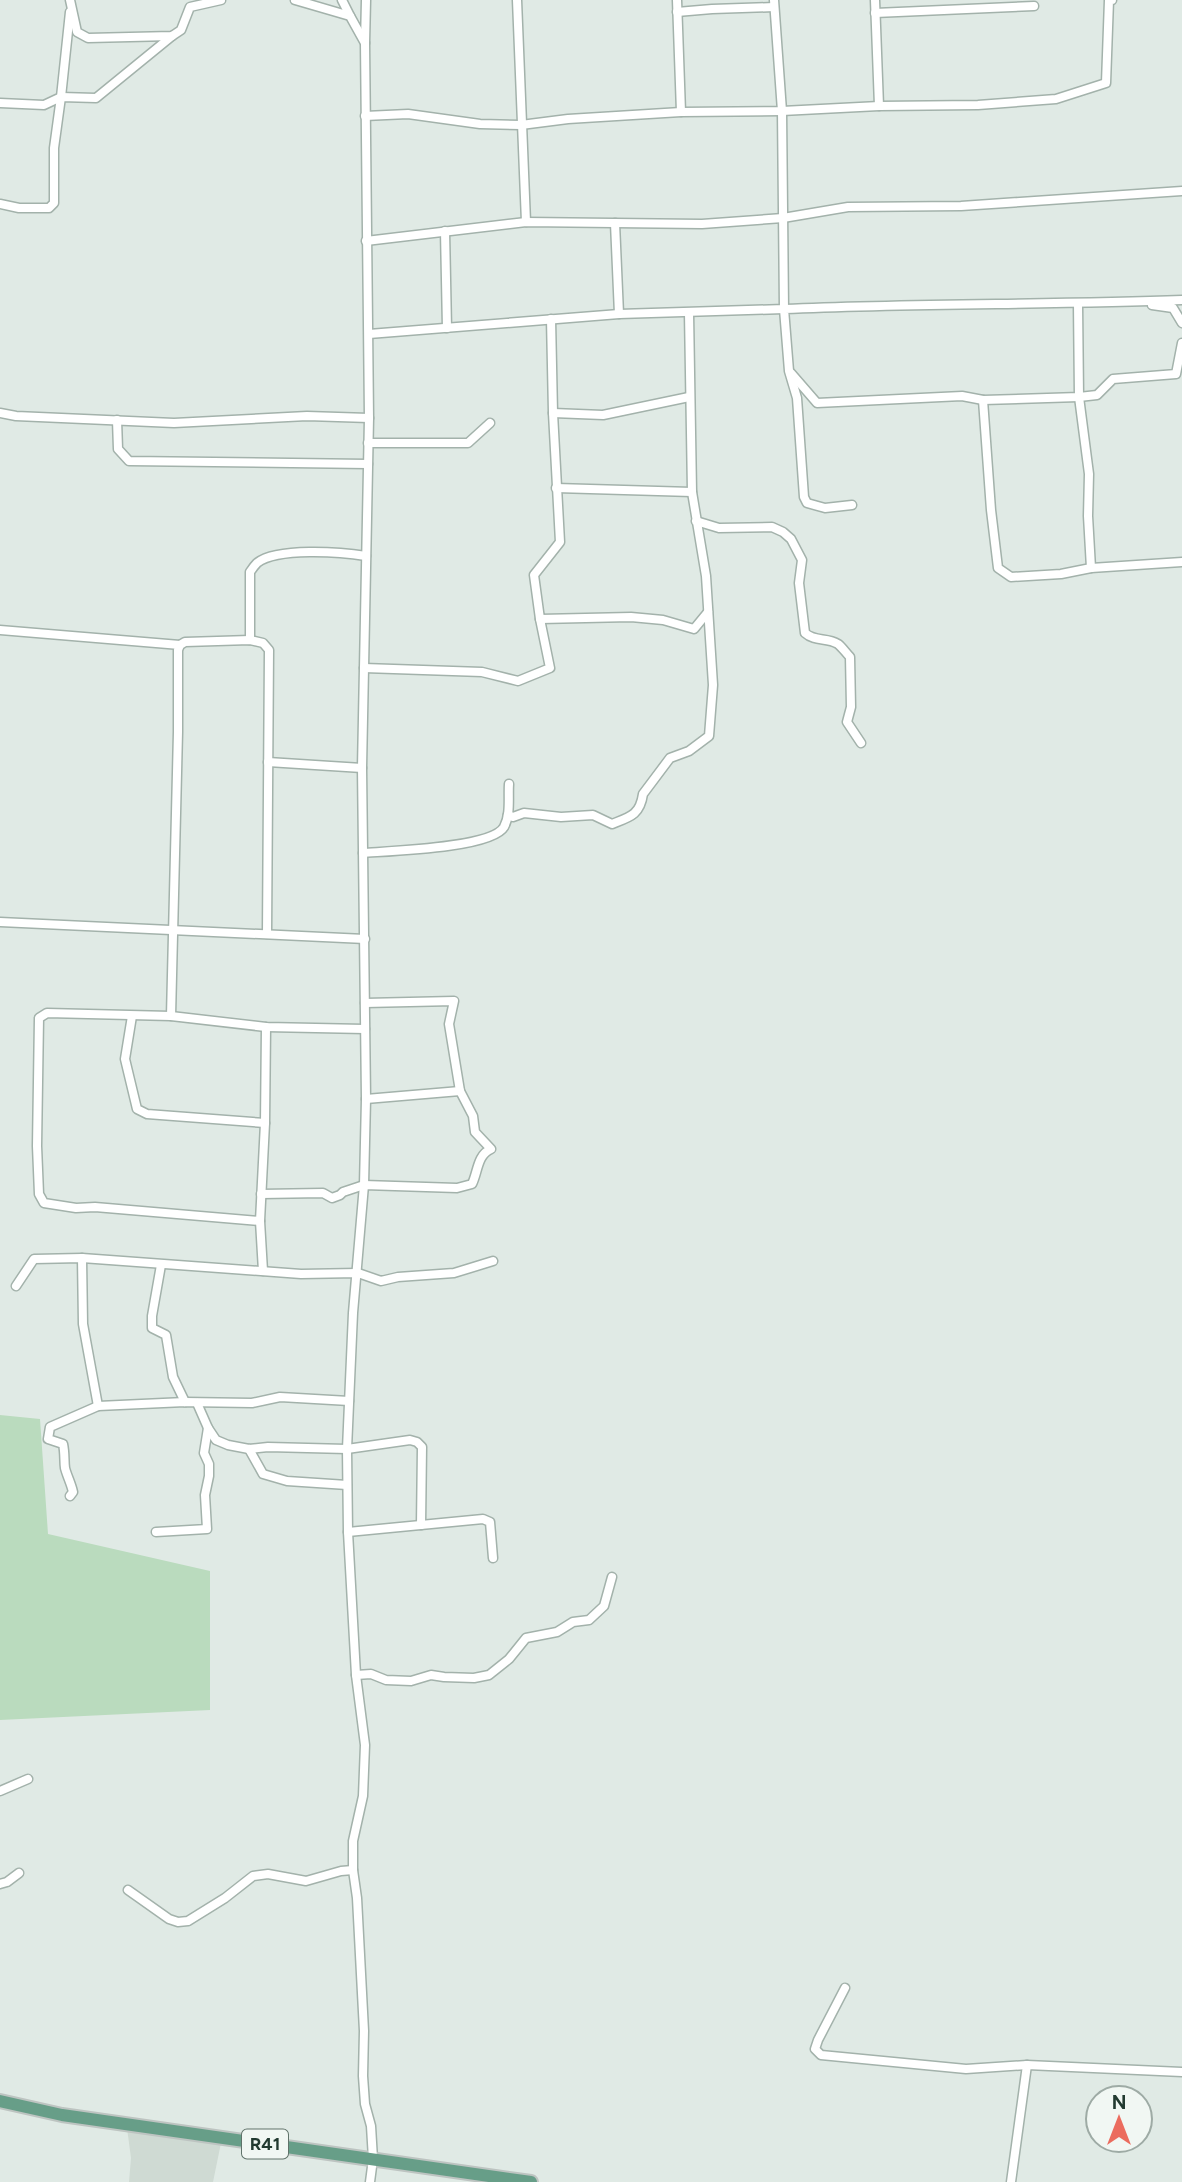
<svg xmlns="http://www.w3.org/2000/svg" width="1182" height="2182" viewBox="0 0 1182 2182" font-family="Figtree,sans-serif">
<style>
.built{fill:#cfdad3}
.green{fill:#badbbe}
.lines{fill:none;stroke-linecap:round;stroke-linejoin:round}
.street-casing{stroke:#a3b2ab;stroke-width:11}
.primary-casing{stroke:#bdc4c1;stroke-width:16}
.street{stroke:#fff;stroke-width:8}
.primary{stroke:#679e88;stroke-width:12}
.labels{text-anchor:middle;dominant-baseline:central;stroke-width:5;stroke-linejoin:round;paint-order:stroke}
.shield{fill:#f1f7f3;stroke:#60736a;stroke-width:2}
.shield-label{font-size:18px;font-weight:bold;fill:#223a30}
</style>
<rect width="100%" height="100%" fill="#e0eae5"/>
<path class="built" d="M127,2128L221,2143L213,2182H129L131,2158Z"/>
<path class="green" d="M0,1415L40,1419L48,1534L210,1571V1710L0,1720Z"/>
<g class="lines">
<g class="street-casing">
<g id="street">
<path d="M70,0L77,32L88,38L172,36L181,30L190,7L221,0"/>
<path d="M295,0L350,16L365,43L369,418L362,768L366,1099L364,1185L353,1313L347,1449L348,1532L356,1675L365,1745L363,1796L353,1841V1870L357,1898L364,2031L363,2076L365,2104L371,2126L373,2159L370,2182"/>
<path d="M342,0L350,16"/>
<path d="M517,0L526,222"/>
<path d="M677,0L681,112"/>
<path d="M875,0L879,106"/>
<path d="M677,12L712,9L774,7"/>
<path d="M875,13L1034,6"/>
<path d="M365,43L366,0"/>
<path d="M0,103L44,105L61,97L70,12"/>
<path d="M365,116L408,114L480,124L521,125L568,119L681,112L782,111L879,106L978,105L1056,99L1106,83L1109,0H1112"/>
<path d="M0,204L19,208H49L54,203V148L61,97L96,98L172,36"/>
<path d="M615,223L619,314"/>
<path d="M445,231L447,328"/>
<path d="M366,241L526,222L702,224L783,218L848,207L961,206L1182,191"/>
<path d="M1078,304L1079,397L1089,474L1088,516L1091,568"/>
<path d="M1152,305L1173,308L1182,323"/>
<path d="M551,319L553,413L560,542L534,575L540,619L631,617L663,620L694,629L708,612"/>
<path d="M369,334L619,314L784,309L782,111L774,0"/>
<path d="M791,373L817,403L962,396L983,400L1079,397L1097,395L1113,379L1176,374L1182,343"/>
<path d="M983,400L991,510L998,568L1011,577L1061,574L1091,568L1182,562"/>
<path d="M0,413L16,416L174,423L307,416L369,418"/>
<path d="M553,413L603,415L689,397"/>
<path d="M117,420L118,449L129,461L368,464"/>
<path d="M368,443H468L490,423"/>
<path d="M556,488L692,492"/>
<path d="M852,505L825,508L807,503L804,497L797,398L789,371L784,309C917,303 1049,305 1182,300"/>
<path d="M696,521L719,528L772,527L783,532L791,539L802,560L799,583L805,633C815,642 827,637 838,644C842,647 846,653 850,657L851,707L847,722L861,743"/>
<path d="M0,630L180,645"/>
<path d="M250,640V572C252,569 254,566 257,563C277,547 341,552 366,556"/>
<path d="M364,668L482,672L518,681L550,668L540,619"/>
<path d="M268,762L362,768"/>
<path d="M508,815L513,817L524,813L561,817L593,815L612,824C630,817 640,815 643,794L670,758L689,751L709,736L713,685L706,576L692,492L689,313"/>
<path d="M363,853C389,851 492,848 504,827C511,814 508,797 509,784"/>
<path d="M0,922L365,939"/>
<path d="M132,1016L125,1059L137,1109L147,1114L265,1123"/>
<path d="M171,1016L178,732V650L180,645L185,642L250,640L263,643L269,650L267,934"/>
<path d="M366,1099L460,1091"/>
<path d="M261,1194L323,1193L332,1198L340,1195L343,1192L364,1185L457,1188L472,1184C478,1172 477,1155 491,1149L475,1132L473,1116L460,1091L449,1024L454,1001L365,1003"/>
<path d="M260,1221L95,1207L76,1208L44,1203L39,1194L37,1146L39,1018L47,1013L171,1016L266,1027L365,1029"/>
<path d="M82,1258L83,1324L98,1406"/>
<path d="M161,1265L152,1316V1328L166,1335L173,1377L185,1402"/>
<path d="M263,1271L260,1221L265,1123L266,1027"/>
<path d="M16,1286L34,1259L82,1258L301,1274L358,1273L381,1281L398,1277L454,1273L493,1261"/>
<path d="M208,1428L216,1440L228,1445L249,1449L268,1447L347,1449L410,1440L417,1442L422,1447L421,1525"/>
<path d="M249,1449L263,1474L287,1481L347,1485"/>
<path d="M70,1496L73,1492C71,1483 67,1476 65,1468C64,1461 65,1453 63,1444L48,1439L50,1427L98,1406L185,1402L252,1403L280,1397L349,1401"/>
<path d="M156,1532L207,1529L205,1495L209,1476V1464L204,1453L208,1428L197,1403"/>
<path d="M348,1532L483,1519L490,1522L493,1558"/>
<path d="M356,1675L371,1674L386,1680L411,1681L431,1675L444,1677L474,1678L489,1675L509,1659L526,1638L557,1632L573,1622L589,1620L604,1606L612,1577"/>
<path d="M0,1791L28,1779"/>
<path d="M0,1884L7,1882L19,1873"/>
<path d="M128,1890L169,1919L178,1922L188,1921L225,1898L253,1876L268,1874L306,1881L341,1871L353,1870"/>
<path d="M845,1988L818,2040L815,2049L821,2055L966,2069L1027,2065L1182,2072"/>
<path d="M1011,2182L1027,2065"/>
</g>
</g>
<g class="primary-casing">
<path id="primary" d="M0,2101L62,2115L531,2182"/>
</g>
<use href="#street" class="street"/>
<use href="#primary" class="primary"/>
</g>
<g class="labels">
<rect class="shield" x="242" y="2129.5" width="46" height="29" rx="5"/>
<g class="shield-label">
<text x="265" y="2144">R41</text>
</g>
</g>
<g transform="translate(1119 2119)"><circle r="33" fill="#f1f7f3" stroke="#9eaba5" stroke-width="2"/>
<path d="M0-5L12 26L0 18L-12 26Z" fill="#eb6c5e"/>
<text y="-10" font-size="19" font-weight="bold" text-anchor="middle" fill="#223a30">N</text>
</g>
</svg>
